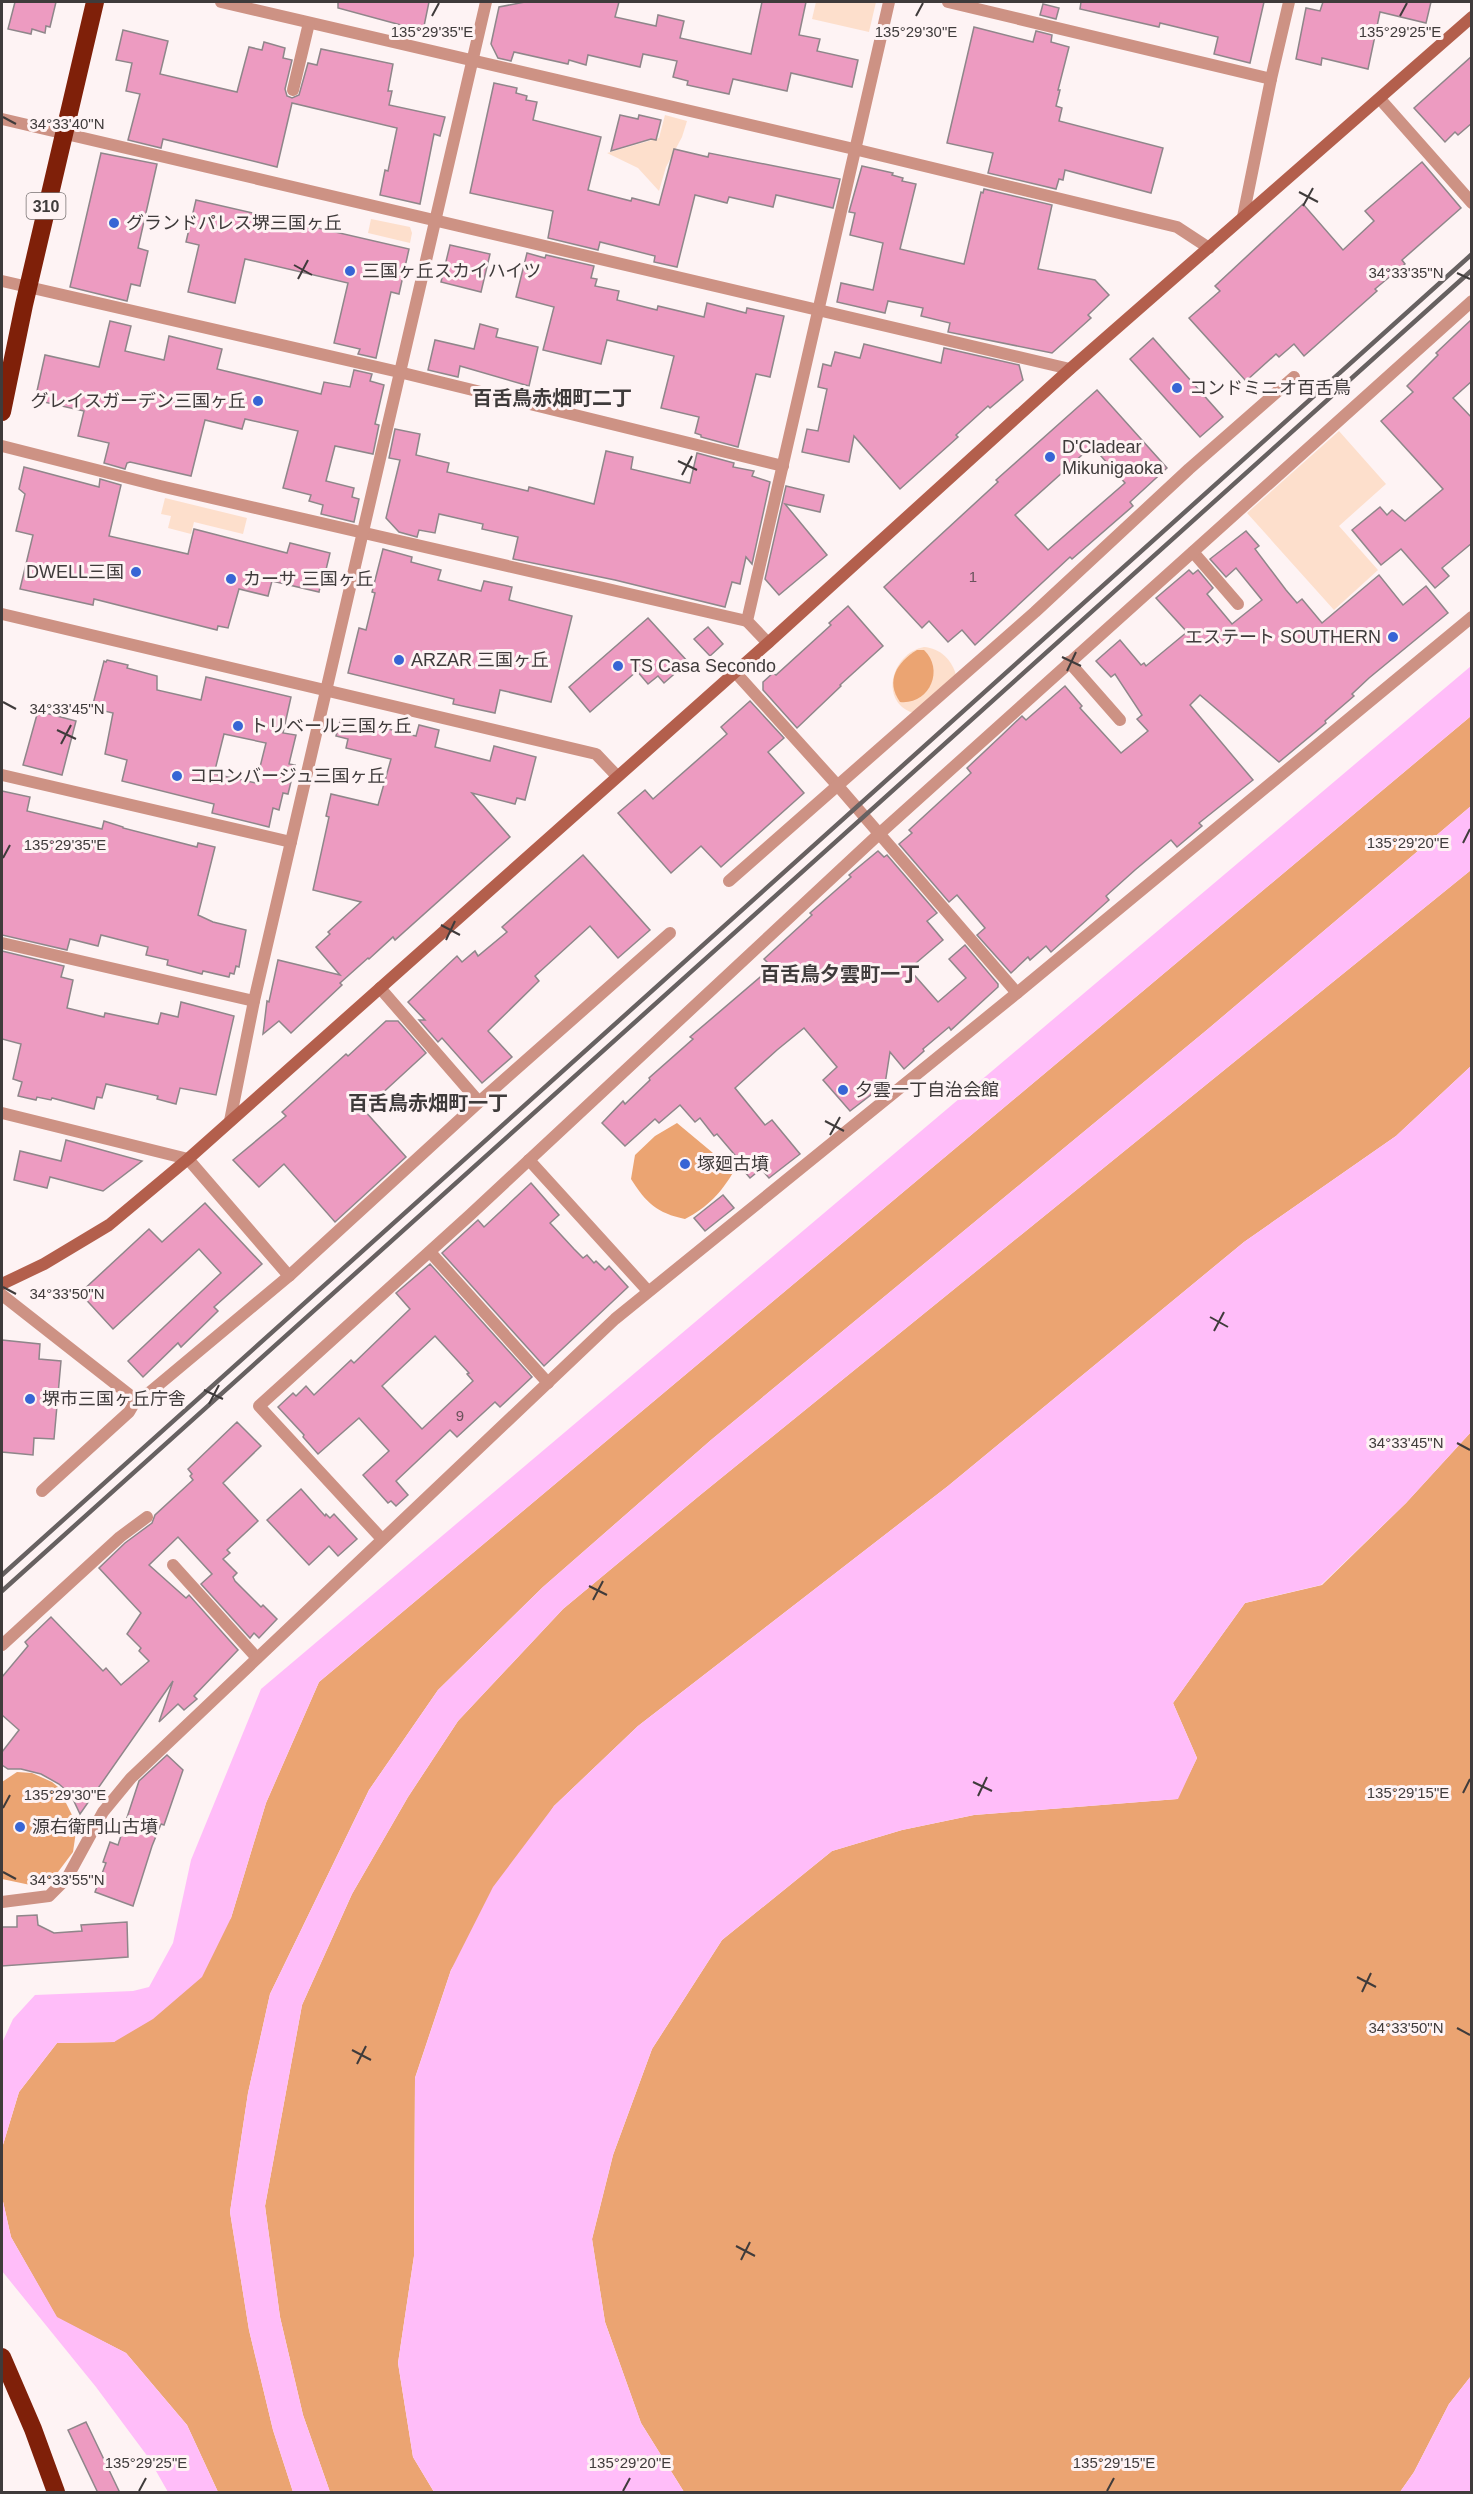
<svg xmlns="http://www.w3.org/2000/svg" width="1473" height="2494" viewBox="0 0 1473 2494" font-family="Arial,'Noto Sans JP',sans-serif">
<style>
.green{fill:#fddfcc}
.forest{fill:#eba472}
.water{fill:#ffbdf9}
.building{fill:#ed9bc1;stroke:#8f868a;stroke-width:1.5;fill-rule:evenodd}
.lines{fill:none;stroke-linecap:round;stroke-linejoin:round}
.street{stroke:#cd9284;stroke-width:12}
.secondary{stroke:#b35f4c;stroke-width:12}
.highway{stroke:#7f2009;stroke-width:18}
.rail{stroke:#676161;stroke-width:4.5}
.ticks{fill:none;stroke:#3f3b3b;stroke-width:2}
.poi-dot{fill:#3765d5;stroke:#fef3f4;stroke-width:2}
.labels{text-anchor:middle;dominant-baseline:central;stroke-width:6;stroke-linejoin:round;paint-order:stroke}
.number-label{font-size:15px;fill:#6a535c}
.shield{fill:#fef3f4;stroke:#787272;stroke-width:1.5}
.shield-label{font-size:16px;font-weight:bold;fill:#3f3b3b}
.poi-label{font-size:18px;fill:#3f3b3b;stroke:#fef3f4;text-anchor:start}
.neighbourhood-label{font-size:20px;font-weight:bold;fill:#3f3b3b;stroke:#fef3f4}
.ticks-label{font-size:15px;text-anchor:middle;fill:#3f3b3b;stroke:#fef3f4;stroke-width:6;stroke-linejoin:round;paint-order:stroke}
</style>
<rect width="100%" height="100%" fill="#fef3f4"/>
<g class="green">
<path d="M816,2H876L869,32L812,19Z"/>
<path d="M665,115L687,121L682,137L666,167L659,191L638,168L607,153L659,138Z"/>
<path d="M371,219L410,227L412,233L410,243L368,233Z"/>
<path d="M1339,431L1386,484L1339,526L1378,570L1334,610L1247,513Z"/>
<path d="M165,498L247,518L243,534L194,522L191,534L168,528L171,516L161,514Z"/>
<path d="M924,647C940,648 952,660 956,675L913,713C878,701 892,653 924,647Z"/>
</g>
<g class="forest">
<path d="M917,650H924C945,670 929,705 900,702C885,681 897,662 917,650Z"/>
<path d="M1471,716V806L1208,1029L711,1440L543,1587L438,1690L369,1790L270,1994L248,2093L230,2212L249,2330L273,2430L293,2492H218L187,2425L126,2353L57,2318L11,2237L2,2197V2148L19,2092L57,2043L114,2042L231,1918L266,1803L319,1682Z"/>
<path d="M1471,870V1066L1396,1136L1244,1242L948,1486L638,1726L554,1806L451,1970L415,2078L414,2256L398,2363L413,2457L434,2492H330L303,2415L280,2317L265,2206L302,2005L352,1894L408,1797L458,1721L563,1609L699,1496Z"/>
<path d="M677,1123L713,1153L727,1155L734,1171C721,1193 708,1207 685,1219C657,1213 646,1203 631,1179L635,1155L655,1136Z"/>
<path d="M1471,1432V2376L1449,2404L1414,2472L1400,2492H684L641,2423L605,2322L592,2239L613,2155L652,2049L722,1940L832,1851L902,1830L974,1815L1177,1799L1197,1758L1173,1703L1245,1603L1322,1585L1406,1503Z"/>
<path d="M17,1772L32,1773L52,1782L58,1787L77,1825L73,1852L55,1876L35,1886L2,1879V1782Z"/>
</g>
<g class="water">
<path d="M1471,666V716L319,1682L266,1803L231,1918L202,1977L153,2019L114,2042L57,2043L19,2092L2,2148V2043L13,2019L35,1995L133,1991L149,1987L173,1943L191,1860L261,1689Z"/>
<path d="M1471,806V870L699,1496L563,1609L458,1721L408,1797L352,1894L302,2005L265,2206L280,2317L303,2415L330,2492H293L273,2430L249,2330L230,2212L248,2093L270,1994L369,1790L438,1690L543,1587L711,1440L1208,1029Z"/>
<path d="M1471,1066V1432L1406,1503L1321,1585L1245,1603L1173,1703L1197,1758L1178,1799L974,1815L902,1830L832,1851L722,1940L652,2049L613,2155L592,2239L605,2322L641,2423L684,2492H434L413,2457L398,2363L414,2256L415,2078L451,1970L493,1887L554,1806L638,1726L948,1486L1244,1242L1396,1136Z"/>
<path d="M2,2197L11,2237L57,2317L126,2353L187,2425L218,2492H168L148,2457L96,2387L2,2271Z"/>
<path d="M1471,2376V2492H1400L1414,2472L1449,2404Z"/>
</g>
<g class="building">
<path d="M15,2H56L50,27L46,26L45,33L32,29L31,34L8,29Z"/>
<path d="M338,2H429L423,31L338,8Z"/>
<path d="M525,2H619L615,17L656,26L658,15L684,21L680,38L751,54L762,2H806L799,35L820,39L817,51L858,60L852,87L791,73L787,91L733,79L729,94L687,85L688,81L673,77L677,61L643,54L640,67L588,55L586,65L569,60L568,64L514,52L511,61L498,58L491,44L499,7Z"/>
<path d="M1081,2H1264L1250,63L1214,54L1218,37L1160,23L1159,27L1080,9Z"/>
<path d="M1323,2H1431L1426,23L1380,12L1368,69L1322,58L1321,65L1296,59L1306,8L1320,11Z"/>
<path d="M1043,4L1059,8L1056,19L1040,15Z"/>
<path d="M974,27L1033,42L1036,31L1052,35L1051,42L1069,47L1058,90H1060L1056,106L1062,108L1059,121L1163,148L1151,193L1065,170L1063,180L1059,179L1056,189L988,173L993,153L947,143Z"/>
<path d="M123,30L168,41L160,74L237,92L249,47L262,50L264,42L285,48L283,58L292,60L285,89L287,96L292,98L299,95L308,63L317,65L321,49L393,64L388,91H392L389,105L445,117L440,136L434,134L420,204L380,195L385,170L388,171L397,128L292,103L277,167L163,139L161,148L128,140L140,94L126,91L132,63L116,60Z"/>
<path d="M1472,56V123L1458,135L1455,132L1445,142L1414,108Z"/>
<path d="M494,83L517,88L516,93L527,96L526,100L537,102L533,120L601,137L588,190L631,201L632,198L659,205L674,149L708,157L709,153L840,179L833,208L776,195L773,207L729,197L727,203L695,195L677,267L654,262L655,256L600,242L598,250L548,238L553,211L470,193Z"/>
<path d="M620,115L638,119L639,115L661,120L656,140L651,139L611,151Z"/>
<path d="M101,153L157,164L138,248L148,251L140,286L131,284L127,301L70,287Z"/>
<path d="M1422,162L1461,208L1402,260L1405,264L1375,289L1377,291L1304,356L1294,344L1279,357L1276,354L1246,381L1189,318L1220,291L1215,286L1303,204L1343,250L1374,221L1365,211Z"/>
<path d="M862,166L893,173L892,175L903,178L902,181L916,184L900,249L964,264L981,192L983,193L984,189L1052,205L1038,269L1095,280L1109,295L1088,315L1091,318L1052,353L948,332L950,323L921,316L923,308L888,301L885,313L837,302L841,283L873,290L883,243L850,235L855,213L849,212Z"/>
<path d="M196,200L409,249L399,294L391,292L376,358L358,354L360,349L334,343L348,283L245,259L235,303L188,292L199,245L186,242Z"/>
<path d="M450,245L490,254L481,292L441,282Z"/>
<path d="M527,253L545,258L546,255L594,266L591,278L597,279L595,286L619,291L617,300L657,310L658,306L704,317L707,303L746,313L747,308L784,316L770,377L756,374L738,447L701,437V435L695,433L699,417L661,408L674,356L607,340L601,364L543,350L554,307L516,297Z"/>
<path d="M1472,319V381L1453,398L1472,418V543L1442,568L1449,576L1435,588L1401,549L1381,565L1352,530L1380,507L1387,515L1392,510L1405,521L1443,489L1381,421L1413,392L1407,386L1438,355L1436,353Z"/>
<path d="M110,321L131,326L125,351L164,360L169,336L222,349L217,369L321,394L324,382L350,387L354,370L372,374L370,381L384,385L375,424L379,425L373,454L335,446L326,481L354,488L352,497L359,499L354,522L321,514L323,505L309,501L311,495L283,488L298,431L245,419L242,429L205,420L191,476L130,462L127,463L125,469L104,463L109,443L78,436L84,411L35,400L45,355L99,367Z"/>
<path d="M480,324L498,329L496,337L538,347L529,386L460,366L458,377L428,370L435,340L474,349Z"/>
<path d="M1153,338L1223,417L1200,437L1130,359Z"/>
<path d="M864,344L941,363L944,348L1019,365L1023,380L990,408L988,406L956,435L958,437L900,489L854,436L849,462L802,452L807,429L818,431L827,389L818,387L823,364L831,366L835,352L860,358Z"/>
<path d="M1097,390L1167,468L1130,502L1133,506L1072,559L1070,557L975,645L962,630L948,642L929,621L922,628L884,587L998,482L996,480ZM1092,446L1125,483L1048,550L1015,515Z"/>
<path d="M395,429L420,434L416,455L449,463L447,472L528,491L529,487L594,504L606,451L633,457L631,469L690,483L697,453L734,463L733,467L754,471L752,476L770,482L752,564L746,557L740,584L732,582L725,607L615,580L513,559L518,537L482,529L483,524L439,514L435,533L419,530L417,537L399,532L386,518L400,460L389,458Z"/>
<path d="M24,467L99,487L100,479L121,485L109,536L188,554L194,529L287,553L290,543L330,553L324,578L322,577L319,592L272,581L268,596L239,589L228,628L218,626L217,630L94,599L93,605L20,589L33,535L16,531L25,494L19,489Z"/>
<path d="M786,486L824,495L820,512L785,504L827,555L779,595L765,579Z"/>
<path d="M1246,531L1259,546L1255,549L1286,590L1297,603L1302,599L1322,623L1379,575L1403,605L1426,586L1448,613L1369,678L1352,694L1354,696L1325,721L1326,723L1279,762L1200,695L1190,705L1253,780L1199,823L1202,826L1177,847L1171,840L1135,870L1106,896L1109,900L1051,952L1046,946L1030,960L1028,957L1011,973L977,935L985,928L957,895L949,902L899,844L912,833L909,830L971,773L967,768L1001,736L1022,716L1026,720L1065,686L1082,706L1080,708L1121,753L1148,731L1137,719L1142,715L1115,674L1111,677L1096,661L1120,640L1141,665L1144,663L1146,666L1187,632L1156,598L1189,570L1193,574L1198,570L1213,588L1207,594L1232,624L1262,600L1236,568L1226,577L1210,559Z"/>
<path d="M383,549L412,557L411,562L441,570L438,580L481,591L484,581L512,587L509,600L572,616L551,702L500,690L495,713L453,704L454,699L348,673L359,628L366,630L375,593L372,592Z"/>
<path d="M848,606L883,646L840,685L841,686L797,728L763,690V682L773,673L776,675L831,625L829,623Z"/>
<path d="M648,618L688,662L664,683L658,676L648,684L637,671L590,712L569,687Z"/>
<path d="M708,627L723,644L710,656L694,639Z"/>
<path d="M107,660L128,665L127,668L157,676V690L201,700L206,677L291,697L283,733L296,735L289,764L295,765L288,794L283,793L279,810L273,808L269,827L212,813L214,804L122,781L127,760L105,754L113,713L92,708L104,661L106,662ZM224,734L266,743L256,783L214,774Z"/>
<path d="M750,701L784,738L768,752L804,793L721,867L701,846L671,873L618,813L645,790L653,799L727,734L721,727Z"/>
<path d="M38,711L76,721L62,775L23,765Z"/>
<path d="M341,717L416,736L419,725L439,730L435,747L490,761L494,746L536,757L525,800L517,798L515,804L472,793L510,837L395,940L393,937L369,959L368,958L340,983L342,985L291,1033L279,1021L263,1034L267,1001L269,1002L278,960L340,975L316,947L330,934L328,932L361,902L313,890L329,817L326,816L331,794L378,805L391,759L346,748L348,739L336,736Z"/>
<path d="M2,791L30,797L27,811L102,829L104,821L123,827V828L197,847L198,843L215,847L198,915L213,922L246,930L239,967L236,966L234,974L230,973L229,977L203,971L202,974L167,965L168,960L146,955L148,947L101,935L98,946L70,939L67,950L2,935Z"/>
<path d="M878,851L884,857L887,855L937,913L927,921L943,940L909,969L938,1002L966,978L949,959L965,945L998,984V987L951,1030L949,1027L923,1049L924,1051L904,1069L890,1052L885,1084L850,1111L823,1080L837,1067L804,1028L777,1050L735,1088L765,1125L772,1120L800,1154L769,1178L761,1169L750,1178L737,1163L740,1161L717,1134L714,1136L700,1118L695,1122L680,1105L659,1123L655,1119L625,1146L602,1123L623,1101L625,1104L650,1080L649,1078L693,1039L690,1037L772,967L764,959L812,915L810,913L851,877L849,875Z"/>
<path d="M583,855L650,930L618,958L590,926L535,976L539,981L488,1031L512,1057L482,1083L442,1038L438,1042L419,1020H425L408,1002L457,956L462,962L475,951L478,956L507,932L502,927Z"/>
<path d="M2,951L64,966L61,977L73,980L67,1008L104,1017L105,1013L158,1024L161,1013L178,1017L181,1002L234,1016L216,1095L180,1088L176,1104L157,1099L158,1096L106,1084L102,1098L97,1097L94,1109L52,1098L51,1100L37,1097L36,1100L18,1096L22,1082L13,1079L21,1044L2,1039Z"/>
<path d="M386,1021H398L426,1053L364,1110L406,1157L335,1222L284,1164L259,1187L233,1160L286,1116L282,1112L346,1054L348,1056Z"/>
<path d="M66,1140L142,1161L103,1191L50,1177L47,1188L14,1180L20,1151L61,1161Z"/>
<path d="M531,1183L559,1215L550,1223L574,1249L583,1258L587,1255L594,1263L596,1261L605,1270L609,1266L628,1287L544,1366L442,1253L478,1220L484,1227Z"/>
<path d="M723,1195L734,1208L705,1231L694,1218Z"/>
<path d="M205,1203L262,1264L214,1307L218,1311L181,1347L178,1343L143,1377L128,1361L221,1273L199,1249L113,1329L80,1293L149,1229L162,1242Z"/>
<path d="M430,1264L532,1377L500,1407L495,1402L457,1437L450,1430L396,1481L408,1495L396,1506L391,1501L388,1503L363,1475L389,1451L359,1418L318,1454L303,1437L304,1435L278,1407L293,1393L296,1396L306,1386L314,1395L351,1360L354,1363L410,1309L396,1293ZM435,1336L469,1373L467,1374L473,1381L422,1429L382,1386Z"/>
<path d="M2,1340L40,1344L39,1359L61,1361L54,1439L34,1438L33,1455L2,1452Z"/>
<path d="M237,1422L261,1446L223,1483L258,1521L227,1550L230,1553L223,1559L237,1573L233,1577L235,1581L261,1607L263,1605L277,1619L259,1638L254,1633L250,1638L201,1584L212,1574L178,1537L149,1565L186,1598L189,1595L238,1650L194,1696L197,1699L184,1710L178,1704L159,1722L173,1681L80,1814L71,1795L59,1784L41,1774L21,1769H8L2,1765V1752L19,1730L2,1715V1677L28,1646L25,1642L51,1617L103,1671L106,1668L121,1685L149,1661L139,1651L141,1648L127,1634L141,1613L99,1568L125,1543L152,1523L155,1515L193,1480L190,1476L192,1474L188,1469Z"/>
<path d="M301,1489L325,1516L326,1514L330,1518L334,1514L357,1539L338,1556L329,1546L309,1565L267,1520Z"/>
<path d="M167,1755L183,1770L164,1825L161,1824L152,1846L133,1906L95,1892L106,1863L103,1862L110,1842L118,1845L139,1781Z"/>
<path d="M37,1915L38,1925L54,1933L82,1931L81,1925L127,1922L128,1957L2,1966V1927H17V1916Z"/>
<path d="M86,2422L120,2493H98L68,2430Z"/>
</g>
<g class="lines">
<g class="street">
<path d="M221,2L854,149L1177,227L1209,248"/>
<path d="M948,2L1271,79"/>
<path d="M293,90L309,23"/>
<path d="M1380,99L1472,203"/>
<path d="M2,119L1070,369"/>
<path d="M1243,217L1271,79L1289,2"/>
<path d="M2,281L399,372L783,466"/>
<path d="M2,446L160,486L747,621"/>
<path d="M1193,552L1238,604"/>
<path d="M2,614L596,754L617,776"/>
<path d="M768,643L747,621L889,2"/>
<path d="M1069,662L1120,720"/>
<path d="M735,672L838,786L1017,993"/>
<path d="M2,775L291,842"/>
<path d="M729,881L1035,612L1189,469L1294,377"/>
<path d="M2,943L254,1001"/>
<path d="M380,988L479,1102"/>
<path d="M2,1113L188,1159L289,1276"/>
<path d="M230,1121L254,1001L486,2"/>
<path d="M529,1160L648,1291"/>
<path d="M430,1252L548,1383"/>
<path d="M2,1295L136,1400L150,1392L289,1276L479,1102L670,933"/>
<path d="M42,1491L129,1412L136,1400"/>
<path d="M382,1539L259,1406L470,1215L879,834L1472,301"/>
<path d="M173,1565L257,1658"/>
<path d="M2,1645L120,1537L147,1517"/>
<path d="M2,1902L49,1896L67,1878L103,1812L131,1778L615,1319L1017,993L1472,617"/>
</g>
<path class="secondary" d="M2,1284L44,1264L109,1225L188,1159L768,643L1070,369L1472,17"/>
<g class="highway">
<path d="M2,412L24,305L95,2"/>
<path d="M2,2357L33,2429L56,2492"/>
</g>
<g class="rail">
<path d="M2,1575L1472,254"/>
<path d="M2,1591L1472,270"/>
</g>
</g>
<path class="ticks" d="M432,16L439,3M916,16L923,3M1400,16L1407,3M3,117L16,124M1299,192L1318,202M1303,206L1313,188M294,265L312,275M1457,273L1470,279M298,279L308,260M678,461L697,470M682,475L692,456M1062,657L1081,666M1067,671L1076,652M3,702L16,709M57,730L76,739M61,744L71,725M1463,843L1470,829M3,858L10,845M441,925L460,935M446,940L455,921M825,1121L844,1131M830,1135L840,1117M3,1287L16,1294M1210,1317L1228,1327M1214,1331L1224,1312M204,1390L223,1399M209,1404L219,1385M1457,1443L1470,1450M589,1586L607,1595M593,1600L603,1581M973,1782L992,1791M1463,1793L1470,1779M978,1796L987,1777M3,1808L10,1795M3,1872L16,1879M1357,1977L1376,1987M1362,1992L1371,1973M1457,2028L1470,2035M352,2050L371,2060M357,2064L366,2046M736,2246L755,2256M741,2260L750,2242M139,2491L146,2478M623,2491L630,2478M1107,2491L1114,2478"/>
<g class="poi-dot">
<circle cx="114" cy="223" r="6"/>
<circle cx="350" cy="271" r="6"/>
<circle cx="1177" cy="388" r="6"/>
<circle cx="258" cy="401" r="6"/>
<circle cx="1050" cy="457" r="6"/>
<circle cx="136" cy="572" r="6"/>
<circle cx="231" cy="579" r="6"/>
<circle cx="1393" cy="637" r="6"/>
<circle cx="399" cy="660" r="6"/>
<circle cx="618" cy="666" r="6"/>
<circle cx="238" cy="726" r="6"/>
<circle cx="177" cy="776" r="6"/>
<circle cx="843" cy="1090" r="6"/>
<circle cx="685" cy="1164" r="6"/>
<circle cx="30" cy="1399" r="6"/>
<circle cx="20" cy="1827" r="6"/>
</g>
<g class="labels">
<g class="number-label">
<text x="973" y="576">1</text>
<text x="460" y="1415">9</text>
</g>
<rect class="shield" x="26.5" y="193" width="39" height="26" rx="4.5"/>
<g class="shield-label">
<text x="46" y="206">310</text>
</g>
<g class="poi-label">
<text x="126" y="223">グランドパレス堺三国ヶ丘</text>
<text x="362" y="271">三国ヶ丘スカイハイツ</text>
<text x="1189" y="388">コンドミニオ百舌鳥</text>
<text x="246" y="401" text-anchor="end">グレイスガーデン三国ヶ丘</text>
<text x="1062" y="447">D'Cladear<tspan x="1062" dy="21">Mikunigaoka</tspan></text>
<text x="124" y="572" text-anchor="end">DWELL三国</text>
<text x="243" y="579">カーサ 三国ヶ丘</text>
<text x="1381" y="637" text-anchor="end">エステート SOUTHERN</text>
<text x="411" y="660">ARZAR 三国ヶ丘</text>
<text x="630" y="666">TS Casa Secondo</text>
<text x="250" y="726">トリベール三国ヶ丘</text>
<text x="189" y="776">コロンバージュ三国ヶ丘</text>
<text x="855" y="1090">夕雲一丁自治会館</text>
<text x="697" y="1164">塚廻古墳</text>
<text x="42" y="1399">堺市三国ヶ丘庁舎</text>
<text x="32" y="1827">源右衛門山古墳</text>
</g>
<g class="neighbourhood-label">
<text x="552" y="398">百舌鳥赤畑町二丁</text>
<text x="840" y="974">百舌鳥夕雲町一丁</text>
<text x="428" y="1103">百舌鳥赤畑町一丁</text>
</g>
</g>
<g class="ticks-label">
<text x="432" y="37">135°29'35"E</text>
<text x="916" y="37">135°29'30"E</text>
<text x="1400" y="37">135°29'25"E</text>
<text x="67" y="129">34°33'40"N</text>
<text x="1406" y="278">34°33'35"N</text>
<text x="67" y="714">34°33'45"N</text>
<text x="1408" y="848">135°29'20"E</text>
<text x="65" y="850">135°29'35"E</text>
<text x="67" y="1299">34°33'50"N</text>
<text x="1406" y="1448">34°33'45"N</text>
<text x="1408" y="1798">135°29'15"E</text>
<text x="65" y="1800">135°29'30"E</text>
<text x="67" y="1885">34°33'55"N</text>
<text x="1406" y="2033">34°33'50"N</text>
<text x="146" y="2468">135°29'25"E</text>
<text x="630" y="2468">135°29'20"E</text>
<text x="1114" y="2468">135°29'15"E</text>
</g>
<rect width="1473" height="2494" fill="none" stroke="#3f3b3b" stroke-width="6"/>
</svg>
